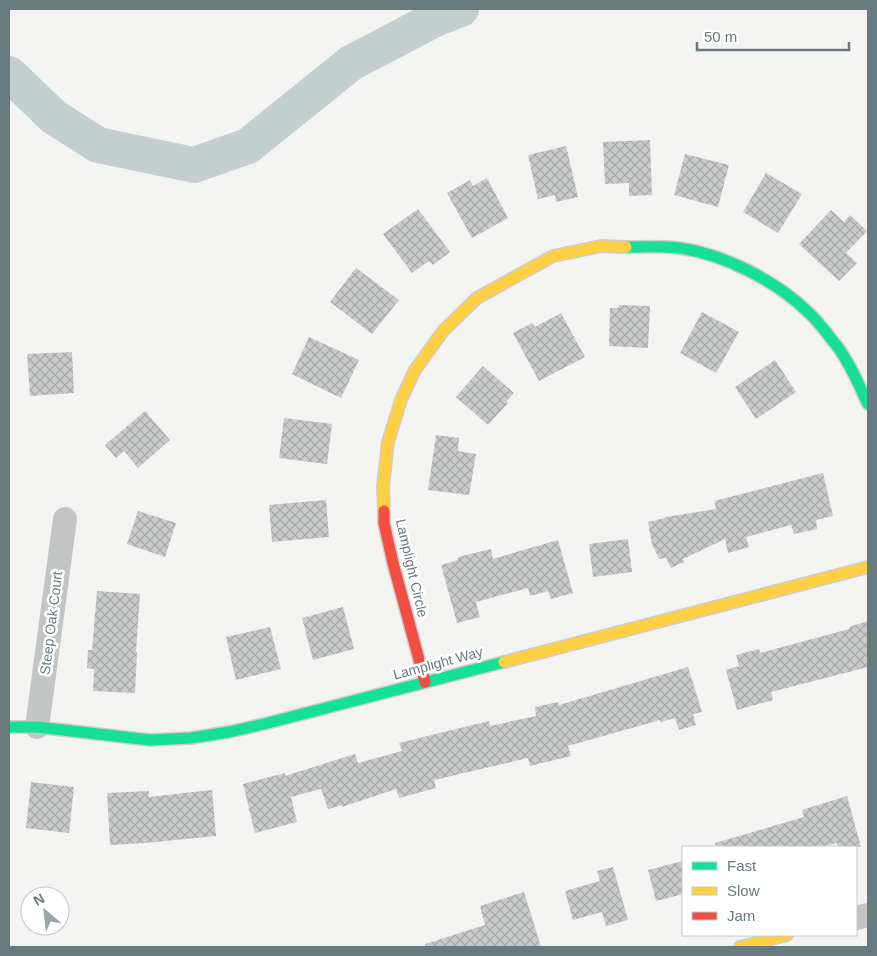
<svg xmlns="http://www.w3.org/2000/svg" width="877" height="956" viewBox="0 0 877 956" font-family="Arial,sans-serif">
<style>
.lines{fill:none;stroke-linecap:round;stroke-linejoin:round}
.river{stroke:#c3cfce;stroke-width:36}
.building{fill:url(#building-cross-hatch)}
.fast-casing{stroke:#cccece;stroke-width:14}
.slow-casing{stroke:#cccece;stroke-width:14}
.jam-casing{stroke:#cccece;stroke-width:14}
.street{stroke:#c3c4c4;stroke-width:24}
.fast{stroke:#16e098;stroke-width:11}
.slow{stroke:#ffcf43;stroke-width:11}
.jam{stroke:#f24e42;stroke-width:11}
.labels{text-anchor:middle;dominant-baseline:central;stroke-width:5;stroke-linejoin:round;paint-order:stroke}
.street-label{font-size:14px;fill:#677a7e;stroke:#fff}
</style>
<defs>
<pattern id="building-cross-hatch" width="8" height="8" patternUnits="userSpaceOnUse" patternTransform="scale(1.25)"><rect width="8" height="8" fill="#c9caca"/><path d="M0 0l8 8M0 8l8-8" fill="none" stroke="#a7a9a9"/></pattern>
</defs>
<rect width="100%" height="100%" fill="#f3f3f2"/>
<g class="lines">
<path class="river" d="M9,74L54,117L98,145L194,165L248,146L351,63L435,19L461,9"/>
</g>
<g class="building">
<path d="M650,140L652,195L629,196V183L605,184L603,142Z"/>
<path d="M566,146L578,197L556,202L555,195L538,199L528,155Z"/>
<path d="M685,154L729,165L718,207L674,195Z"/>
<path d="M766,173L802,194L778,233L743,212Z"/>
<path d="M487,178L508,218L472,238L447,193L470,180L473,186Z"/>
<path d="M418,209L450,252L433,265L429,261L412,273L383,234Z"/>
<path d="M831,210L844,222L850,215L867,231L846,253L857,263L839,281L799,244Z"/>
<path d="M356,268L399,300L372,334L330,302Z"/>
<path d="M619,305L650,306L648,348L609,346L610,308H618Z"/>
<path d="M702,312L739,332L716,373L680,353Z"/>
<path d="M561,313L585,357L539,381L513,333L532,323L535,327Z"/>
<path d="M309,337L359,360L341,398L292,374Z"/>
<path d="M72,352L74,393L30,396L27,354Z"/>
<path d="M775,360L796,392L756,419L735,387Z"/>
<path d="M483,366L514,393L506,402L508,403L488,425L456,397Z"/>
<path d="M145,411L170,440L138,468L124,451L116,458L105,445Z"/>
<path d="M284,418L332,424L327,464L279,458Z"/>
<path d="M436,435L459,438L458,451L476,454L469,495L428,490Z"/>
<path d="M823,473L833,516L816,520L817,529L794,534L791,525L746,537L749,547L728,553L725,539L683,559L684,562L671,568L666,558L659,559L652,544L648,522L661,519L666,517L716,509L714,501Z"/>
<path d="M326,500L329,537L272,542L269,505Z"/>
<path d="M138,511L176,523L165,557L127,544Z"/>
<path d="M628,539L632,572L593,577L589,544Z"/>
<path d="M558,540L573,593L551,599L548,591L530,596L528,588L476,602L480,617L457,623L441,565L458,560V557L491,549L493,559Z"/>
<path d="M97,591L140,594L136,652H137L135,693L93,691L94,669L87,668L88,650H92Z"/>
<path d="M343,607L354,649L313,660L302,618Z"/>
<path d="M868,621V667L771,692L773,700L737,710L726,670L739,666L736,655L759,649L760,653L849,629V627Z"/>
<path d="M270,627L281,669L236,680L226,637Z"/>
<path d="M688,667L702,712L693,714L696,725L679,730L675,718L661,722L660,720L568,746L571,756L530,766L528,758L434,780L436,788L399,798L396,789L342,807V805L328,809L321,789L291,797L297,822L255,833L243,784L285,773V776L355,754L358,763L402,751L399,743L489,721L490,726L536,716L535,707L558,702L559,705Z"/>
<path d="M31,782L74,787L69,833L26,828Z"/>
<path d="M212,790L216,836L145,843L110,845L107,793L149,791V797Z"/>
<path d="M847,796L861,847H838L837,843L821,847H716L715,843L804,817L802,810Z"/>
<path d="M683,861V894L656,901L648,870Z"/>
<path d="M613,867L628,920L606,926L602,912L573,920L565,891L600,881L597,871Z"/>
<path d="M524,892L541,947H426L425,944L485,925L480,906Z"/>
</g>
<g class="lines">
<g class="fast-casing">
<g id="fast">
<path d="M626,247C643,247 662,246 679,248C724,254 776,281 808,312C817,320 825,331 833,341C848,359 858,383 868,404"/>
<path d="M9,727H37L150,740L191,738L229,732L264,724L504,662"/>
</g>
</g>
<g class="slow-casing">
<g id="slow">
<path d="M384,511L383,487L388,442L401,400L415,370L443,331L477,298L553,256L601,246L626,247"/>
<path d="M504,662L868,567"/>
<path d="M740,947L787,935"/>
</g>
</g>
<g class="jam-casing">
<path id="jam" d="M384,511V523L393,563L425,682"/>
</g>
<g class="street">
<path d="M37,727L65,519"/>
<path d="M856,918L868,915"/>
</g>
<use href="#fast" class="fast"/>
<use href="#slow" class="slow"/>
<use href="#jam" class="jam"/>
</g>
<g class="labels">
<g class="street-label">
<text transform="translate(412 568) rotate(77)">Lamplight Circle</text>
<text transform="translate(51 623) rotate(-83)">Steep Oak Court</text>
<text transform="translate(438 663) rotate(-15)">Lamplight Way</text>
</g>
</g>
<rect width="877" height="956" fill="none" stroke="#677a7e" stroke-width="20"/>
<rect x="682" y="846" width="175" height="90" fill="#ffffff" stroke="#c2cacb"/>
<rect x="692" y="862" width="25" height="8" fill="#16e098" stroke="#c2cacb"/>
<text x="727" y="871" font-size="15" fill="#677a7e">Fast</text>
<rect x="692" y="887" width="25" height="8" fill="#ffcf43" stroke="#c2cacb"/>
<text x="727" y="896" font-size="15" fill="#677a7e">Slow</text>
<rect x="692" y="912" width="25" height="8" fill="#f24e42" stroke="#c2cacb"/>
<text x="727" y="921" font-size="15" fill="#677a7e">Jam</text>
<g transform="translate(45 911) rotate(332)"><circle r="24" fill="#ffffff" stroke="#c2cacb"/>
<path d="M0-4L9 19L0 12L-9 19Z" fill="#98a4a7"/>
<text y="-8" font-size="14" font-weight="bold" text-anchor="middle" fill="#677a7e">N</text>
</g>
<path d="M697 42v8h152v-8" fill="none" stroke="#677a7e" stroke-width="2.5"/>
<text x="704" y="42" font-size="15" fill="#677a7e" stroke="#ffffff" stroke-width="4" paint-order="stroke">50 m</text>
</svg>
